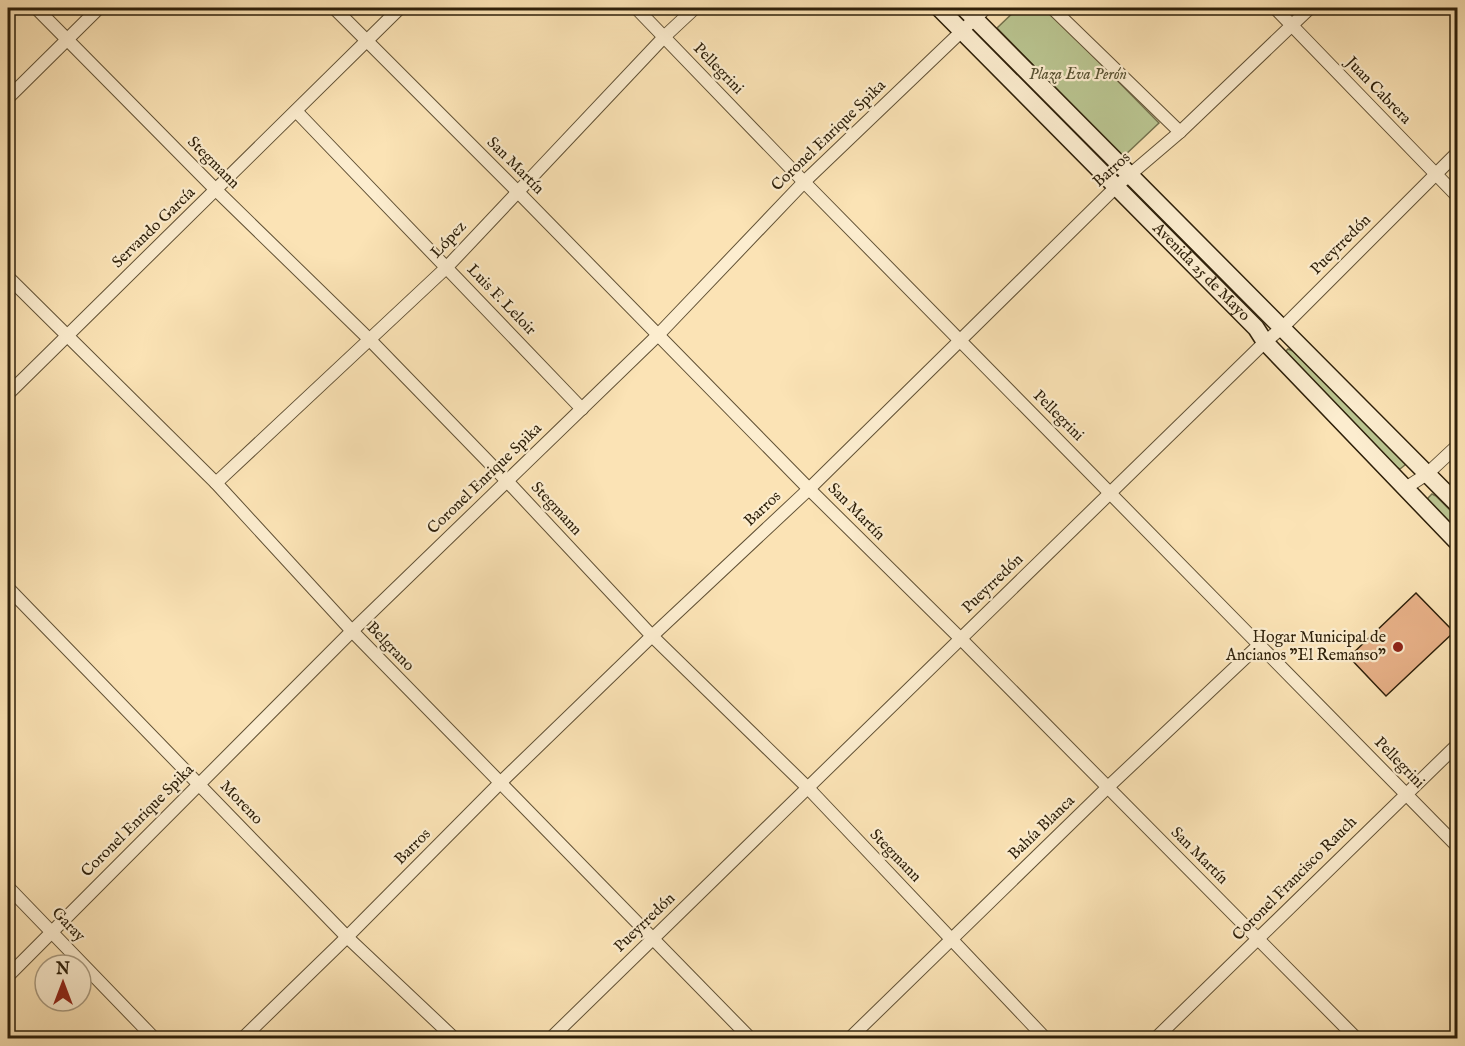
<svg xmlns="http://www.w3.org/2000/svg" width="1465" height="1046" viewBox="0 0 1465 1046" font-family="'IM FELL English',serif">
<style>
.green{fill:#bac591;stroke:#74724e;stroke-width:1.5}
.building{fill:#e9b289;stroke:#2e200a;stroke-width:1.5}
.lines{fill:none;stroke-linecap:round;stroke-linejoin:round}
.minor-casing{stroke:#615135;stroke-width:14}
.secondary-casing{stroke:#2e200a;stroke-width:19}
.minor{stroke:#fcedcf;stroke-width:12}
.secondary{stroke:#fcedcf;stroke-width:16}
.poi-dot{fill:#8f2418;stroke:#fcedcf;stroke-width:2}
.labels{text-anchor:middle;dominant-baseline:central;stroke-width:4.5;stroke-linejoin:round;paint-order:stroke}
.street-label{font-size:16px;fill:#2e200a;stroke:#fcedcf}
.park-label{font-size:16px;font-style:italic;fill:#585232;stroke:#fcedcf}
.poi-label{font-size:16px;fill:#2e200a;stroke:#fcedcf;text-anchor:end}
</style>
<rect width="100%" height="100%" fill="#fbe3b5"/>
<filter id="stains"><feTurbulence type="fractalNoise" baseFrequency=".00333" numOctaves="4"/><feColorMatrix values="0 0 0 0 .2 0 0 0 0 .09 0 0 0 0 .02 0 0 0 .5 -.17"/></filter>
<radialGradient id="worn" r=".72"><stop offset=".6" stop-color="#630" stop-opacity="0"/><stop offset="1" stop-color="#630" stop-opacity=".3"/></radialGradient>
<g class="green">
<path d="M1018,8H1046L1159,123L1123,157L997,28Z"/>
<path d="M1288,349L1293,351L1405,462V465L1400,469L1395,467L1284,353Z"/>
<path d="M1432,494L1436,496L1457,517V532L1428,503V498Z"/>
</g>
<path class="building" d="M1416,593L1454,632L1386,696L1349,657Z"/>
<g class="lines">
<g class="minor-casing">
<g id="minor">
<path d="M36,8L216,190L370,340L507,481L652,636L808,788L1045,1038"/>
<path d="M334,8L517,191L809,489L961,639L1356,1038"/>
<path d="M636,8L804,182L1458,847"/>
<path d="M1052,8L1180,132"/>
<path d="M1275,8L1458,197"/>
<path d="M8,98L99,8"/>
<path d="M296,111L582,409"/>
<path d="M8,277L216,483L352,631L750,1038"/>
<path d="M8,394L400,8"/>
<path d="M216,483L447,267L665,36L695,8"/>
<path d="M1404,489L1427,474L1458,445"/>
<path d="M8,588L347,937L454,1038"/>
<path d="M8,887L154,1038"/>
<path d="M8,976L352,631L658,335L804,182L986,8"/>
<path d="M243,1038L347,937L500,783L652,636L809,489L1119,184L1180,132L1310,8"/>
<path d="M551,1038L1265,342L1283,327L1458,152"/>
<path d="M850,1038L1108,787L1260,644"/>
<path d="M1156,1038L1458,744"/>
<path d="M1457,1038H1458"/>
</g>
</g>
<g class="secondary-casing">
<g id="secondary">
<path id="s1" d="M939,8L1256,328L1265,342L1458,543"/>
<path d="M964,8L1458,505"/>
</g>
</g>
<use href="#minor" class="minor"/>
<use href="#secondary" class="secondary"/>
</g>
<circle class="poi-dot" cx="1398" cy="647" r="6"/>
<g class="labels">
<g class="street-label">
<text transform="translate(718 69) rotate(46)">Pellegrini</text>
<text transform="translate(1378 91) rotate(46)">Juan Cabrera</text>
<text transform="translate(829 136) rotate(-44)">Coronel Enrique Spika</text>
<text transform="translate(213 163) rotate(45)">Stegmann</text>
<text transform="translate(515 166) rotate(45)">San Martín</text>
<text transform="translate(1112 170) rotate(-42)">Barros</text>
<text transform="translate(154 228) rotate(-44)">Servando García</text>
<text transform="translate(449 240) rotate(-47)">López</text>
<text transform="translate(1341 245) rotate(-45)">Pueyrredón</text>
<text stroke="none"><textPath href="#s1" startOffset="372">Avenida 25 de Mayo</textPath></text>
<text transform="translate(501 300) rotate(46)">Luis F. Leloir</text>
<text transform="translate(1058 416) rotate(45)">Pellegrini</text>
<text transform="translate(485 479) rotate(-44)">Coronel Enrique Spika</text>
<text transform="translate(556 509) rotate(47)">Stegmann</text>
<text transform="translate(763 509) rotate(-43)">Barros</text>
<text transform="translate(856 512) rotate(45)">San Martín</text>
<text transform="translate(993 584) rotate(-44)">Pueyrredón</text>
<text transform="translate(390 647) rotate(46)">Belgrano</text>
<text transform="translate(1399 763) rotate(46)">Pellegrini</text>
<text transform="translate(241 803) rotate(46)">Moreno</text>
<text transform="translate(138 821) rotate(-45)">Coronel Enrique Spika</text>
<text transform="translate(1042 828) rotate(-44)">Bahía Blanca</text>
<text transform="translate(413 847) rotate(-45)">Barros</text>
<text transform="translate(895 856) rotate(46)">Stegmann</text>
<text transform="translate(1199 856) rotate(45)">San Martín</text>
<text transform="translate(1295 879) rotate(-45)">Coronel Francisco Rauch</text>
<text transform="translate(645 923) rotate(-44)">Pueyrredón</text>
<text transform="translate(68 925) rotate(46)">Garay</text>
</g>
<g class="park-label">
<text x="1078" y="75">Plaza Eva Perón</text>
</g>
<g class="poi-label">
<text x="1386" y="638">Hogar Municipal de<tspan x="1386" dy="18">Ancianos "El Remanso"</tspan></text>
</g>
</g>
<rect width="1465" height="1046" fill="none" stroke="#fbe3b5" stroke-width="30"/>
<rect x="9" y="9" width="1447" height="1028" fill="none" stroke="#2e200a" stroke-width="3"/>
<rect x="15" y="15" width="1435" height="1016" fill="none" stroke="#2e200a" stroke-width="1.5"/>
<g transform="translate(63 983)"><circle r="28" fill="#fcedcf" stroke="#aa9b80" stroke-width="1.5"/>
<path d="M0-4.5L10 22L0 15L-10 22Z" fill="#8f2418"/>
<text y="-9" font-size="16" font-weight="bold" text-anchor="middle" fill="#2e200a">N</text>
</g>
<rect width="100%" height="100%" filter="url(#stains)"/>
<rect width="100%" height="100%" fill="url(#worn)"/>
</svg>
